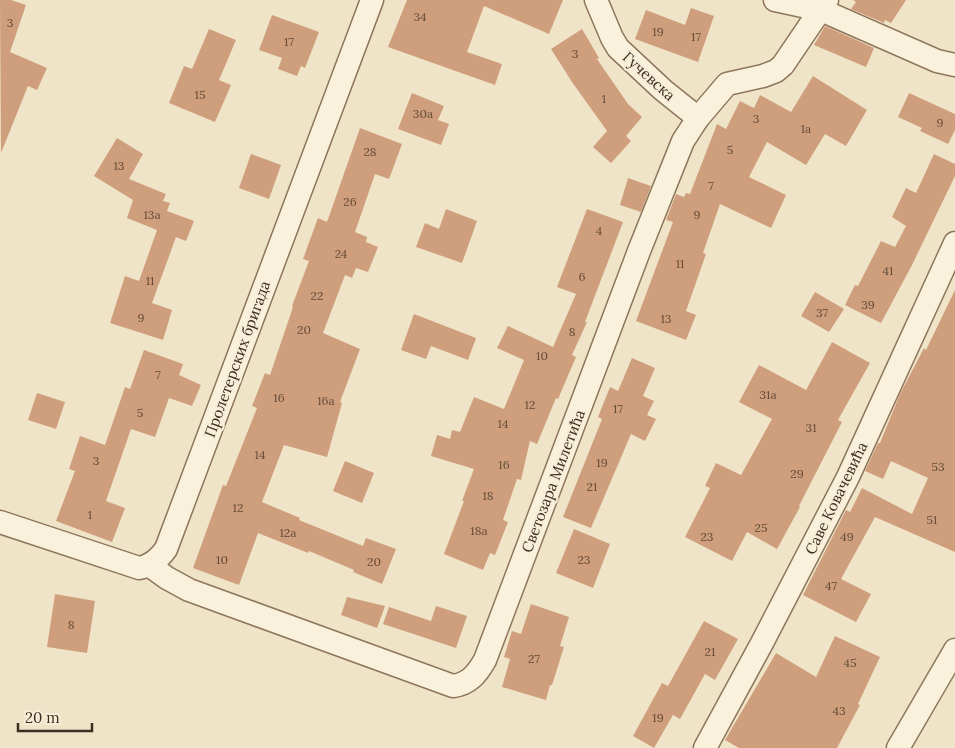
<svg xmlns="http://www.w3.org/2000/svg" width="955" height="748" viewBox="0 0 955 748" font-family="Lora,serif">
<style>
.building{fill:#cf9f7d}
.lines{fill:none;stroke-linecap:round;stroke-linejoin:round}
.street-casing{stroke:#8d765c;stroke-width:25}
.street{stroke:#faf1dc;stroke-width:22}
.labels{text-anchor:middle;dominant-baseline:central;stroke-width:4.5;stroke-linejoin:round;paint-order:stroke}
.number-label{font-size:12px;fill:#624a37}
.street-label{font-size:15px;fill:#3d2e20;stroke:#f7eed8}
</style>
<rect width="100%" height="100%" fill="#f0e4c8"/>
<g class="building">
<path d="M0,0H11L26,5L10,52L47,68L37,90L28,86L1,153Z"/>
<path d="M407,0H563L549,34L484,6L467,52L502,64L495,85L388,47Z"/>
<path d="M853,0H906L891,23L885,20L884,23L851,9L856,2Z"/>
<path d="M691,8L714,16L698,62L635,39L646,10L685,25Z"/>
<path d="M272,15L319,32L305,68L301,66L297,76L278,69L282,58L259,50Z"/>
<path d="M825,26L874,48L866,67L814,45Z"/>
<path d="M209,29L236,40L219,80L231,85L215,122L169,103L184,66L192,69Z"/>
<path d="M582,29L599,58L597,59L628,104L642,117L626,136L631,141L611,163L593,147L607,131L572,82L551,49Z"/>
<path d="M813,76L867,110L846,146L825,134L806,165L767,142L749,177L786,195L771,228L720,204L703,253L706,254L686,311L696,315L686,340L636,321L673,222L666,220L676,194L684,197L686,193L690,194L717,124L726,129L740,101L754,108L760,95L791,112Z"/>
<path d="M412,93L444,106L438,120L449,124L441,145L398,129Z"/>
<path d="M909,93L955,114V130L948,144L920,131L922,128L898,117Z"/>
<path d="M360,128L402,144L389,179L375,174L355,232L367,237L366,242L378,247L368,272L356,268L352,278L345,275L323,333L360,349L340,402L342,403L327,457L284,445L262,502L300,518L299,520L363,546L366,538L396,549L382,584L353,572L354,570L309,551L308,553L258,533L239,585L193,568L223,485L226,486L257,408L252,406L265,373L270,375L293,307L292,306L309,261L303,259L318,218L327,222Z"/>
<path d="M117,138L143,154L129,179L166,194L163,201L170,203L167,211L194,221L186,241L176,237L152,303L172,310L163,340L110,323L125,276L139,281L157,230L127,218L133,200L94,176Z"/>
<path d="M251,154L281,165L269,199L239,188Z"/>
<path d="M934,154L955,164V176L912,265L881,323L845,305L855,285L858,286L881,241L895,247L906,226L892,217L906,188L916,193Z"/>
<path d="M628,178L651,186L641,212L620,205Z"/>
<path d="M446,209L477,221L462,263L416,247L425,223L439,229Z"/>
<path d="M587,209L623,222L585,322H587L572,355L576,357L558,399L556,398L537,444L530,441L521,480L517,479L503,520L508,522L495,555L490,553L483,570L444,554L464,501H462L474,469L431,456L437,435L450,439L452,430L460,432L474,397L504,409L524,360L497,348L508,326L553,347L576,294L557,287Z"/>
<path d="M955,290V552L875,517L841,579L871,594L856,622L803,595L846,510L850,512L862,488L912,514L928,478L891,461L883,479L865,471L878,443H880L900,394L924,348L926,350Z"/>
<path d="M815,292L844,309L829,332L801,316Z"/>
<path d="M414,314L476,338L468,360L431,346L426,359L401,350Z"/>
<path d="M832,342L870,363L838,420L842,422L799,506L800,507L777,549L747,532L732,561L685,537L710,488L705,486L716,463L741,475L772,419L739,402L759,365L806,390Z"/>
<path d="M144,350L183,364L179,375L201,385L192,406L169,398L155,437L131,429L106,501L125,508L112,542L56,521L75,471L69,469L80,436L105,445L125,387L130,389Z"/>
<path d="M632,358L655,368L643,396L654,401L647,415L656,419L645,441L631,434L591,528L563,517L602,419L598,417L610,387L618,391Z"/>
<path d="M37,393L65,402L56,429L28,420Z"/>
<path d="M345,461L374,473L362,503L333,491Z"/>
<path d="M574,529L610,544L593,588L556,573Z"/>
<path d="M55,594L95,601L87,653L47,647Z"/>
<path d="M347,597L385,606L377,628L341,615Z"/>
<path d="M531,604L569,617L560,646L564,647L552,685H550L546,700L502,687L510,659L504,657L512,631L521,634Z"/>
<path d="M436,606L467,616L456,648L383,624L389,607L431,621Z"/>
<path d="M704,621L738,639L715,680L705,674L680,719L673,715L654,748L633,736L662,683L668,686Z"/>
<path d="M835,636L880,657L858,704L860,705L837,748H739L725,740L776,653L816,677Z"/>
</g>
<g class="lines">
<g class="street-casing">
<g id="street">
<path d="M596,0L612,38L618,48L663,90L698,118"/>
<path d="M775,0L821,10L937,61L955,65"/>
<path d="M0,522L139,568C151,566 159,559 166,549L372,0"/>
<path d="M149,565L167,578L189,590L453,686C469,684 477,674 485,660L639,251L683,141L698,118L727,84L763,76L776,71L783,65L827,0"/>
<path d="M705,748L762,643L848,477L955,243"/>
<path d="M898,748L955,650"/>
</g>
</g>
<use href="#street" class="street"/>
</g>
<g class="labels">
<g class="number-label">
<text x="420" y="16">34</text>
<text x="10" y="22">3</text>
<text x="658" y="31">19</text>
<text x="696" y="36">17</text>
<text x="289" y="41">17</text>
<text x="575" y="53">3</text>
<text x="200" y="94">15</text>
<text x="604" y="98">1</text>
<text x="423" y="113">30a</text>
<text x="756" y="118">3</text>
<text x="940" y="122">9</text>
<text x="806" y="128">1a</text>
<text x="730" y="149">5</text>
<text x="370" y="151">28</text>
<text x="119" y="165">13</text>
<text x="711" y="185">7</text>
<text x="350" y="201">26</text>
<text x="152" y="214">13a</text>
<text x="697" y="214">9</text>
<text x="599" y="230">4</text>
<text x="341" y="253">24</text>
<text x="680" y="263">11</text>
<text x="888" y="270">41</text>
<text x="582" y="276">6</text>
<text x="150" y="280">11</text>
<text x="317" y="295">22</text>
<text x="868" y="304">39</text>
<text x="822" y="312">37</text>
<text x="141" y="317">9</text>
<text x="666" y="318">13</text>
<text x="304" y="329">20</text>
<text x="572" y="331">8</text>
<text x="542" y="355">10</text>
<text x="158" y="374">7</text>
<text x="768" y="394">31a</text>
<text x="279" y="397">16</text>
<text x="326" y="400">16a</text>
<text x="530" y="404">12</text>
<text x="618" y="408">17</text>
<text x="140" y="412">5</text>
<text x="503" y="423">14</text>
<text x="811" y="427">31</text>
<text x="260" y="454">14</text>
<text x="96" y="460">3</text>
<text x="602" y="462">19</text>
<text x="504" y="464">16</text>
<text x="938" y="466">53</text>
<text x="797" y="473">29</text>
<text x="592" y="486">21</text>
<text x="488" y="495">18</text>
<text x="238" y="507">12</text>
<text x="90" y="514">1</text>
<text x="932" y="519">51</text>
<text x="761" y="527">25</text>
<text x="479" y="530">18a</text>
<text x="288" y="532">12a</text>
<text x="707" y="536">23</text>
<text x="847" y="536">49</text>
<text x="222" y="559">10</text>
<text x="584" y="559">23</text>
<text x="374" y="561">20</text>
<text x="831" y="585">47</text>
<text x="71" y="624">8</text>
<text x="710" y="651">21</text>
<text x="534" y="658">27</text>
<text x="850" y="662">45</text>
<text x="839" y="710">43</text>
<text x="658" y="717">19</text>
</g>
<g class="street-label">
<text transform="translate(649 76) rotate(42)">Гучевска</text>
<text transform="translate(237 359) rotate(-70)">Пролетерских бригада</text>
<text transform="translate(553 481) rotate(-69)">Светозара Милетића</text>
<text transform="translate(836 498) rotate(-64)">Саве Ковачевића</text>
</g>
</g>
<path d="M18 723v8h74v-8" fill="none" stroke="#3d2e20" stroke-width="2.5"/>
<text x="25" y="723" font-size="15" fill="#3d2e20" stroke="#f7eed8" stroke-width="4" paint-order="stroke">20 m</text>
</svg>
